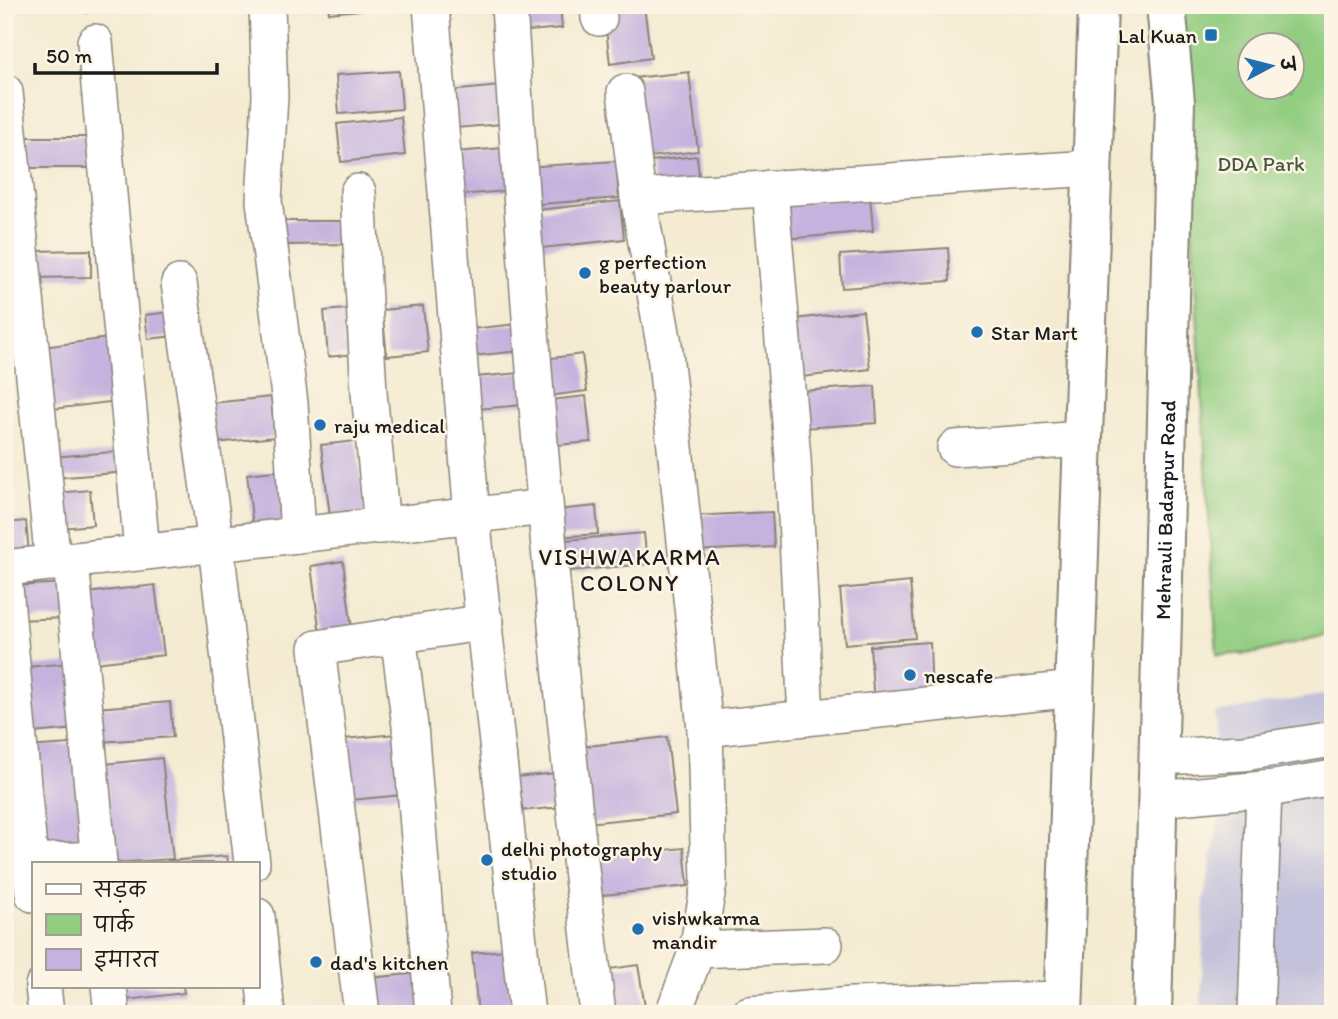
<svg xmlns="http://www.w3.org/2000/svg" width="1338" height="1019" viewBox="0 0 1338 1019" font-family="Itim,'Playpen Sans Deva',sans-serif">
<style>
.industrial{fill:#c3c1db}
.green{fill:#93cd81;stroke:#58744e;stroke-width:2;fill-rule:evenodd}
.building{fill:#c5b2de}
.lines{fill:none;stroke-linecap:round;stroke-linejoin:round}
.minor-casing{stroke:#888477;stroke-width:38}
.major-casing{stroke:#888477;stroke-width:42}
.path{stroke:#888477;stroke-width:4.5;stroke-dasharray:2 5;stroke-linecap:butt}
.minor{stroke:#fff;stroke-width:35}
.major{stroke:#fff;stroke-width:38}
.poi-dot{fill:#1f6fb2;stroke:#fcf5e5;stroke-width:2.5}
.labels{text-anchor:middle;dominant-baseline:central;stroke-width:5;stroke-linejoin:round;paint-order:stroke}
.poi-label{font-size:21px;fill:#1c1c1c;stroke:#fcf5e5;text-anchor:start}
.park-label{font-size:21px;fill:#465a3f;stroke:#fcf5e5}
.street-label{font-size:21px;fill:#1c1c1c;stroke:#fcf5e5}
.neighbourhood-label{font-size:23px;letter-spacing:2px;fill:#1c1c1c;stroke:#fcf5e5}
</style>
<rect width="100%" height="100%" fill="#fcf5e5"/>
<filter id="ink" filterUnits="userSpaceOnUse"><feTurbulence type="fractalNoise" baseFrequency=".0143" numOctaves="2"/><feDisplacementMap in="SourceGraphic" scale="14" xChannelSelector="R" yChannelSelector="G"/><feConvolveMatrix kernelMatrix="1 2 1 2 8 2 1 2 1" color-interpolation-filters="sRGB"/></filter>
<filter id="wash" filterUnits="userSpaceOnUse"><feTurbulence type="fractalNoise" baseFrequency=".00686" numOctaves="4" result="noise"/><feDisplacementMap in="SourceGraphic" scale="28" xChannelSelector="R" yChannelSelector="G"/><feGaussianBlur stdDeviation="1.57" result="paint"/><feColorMatrix in="noise" values="0 0 0 0 0 0 0 0 0 0 0 0 0 0 0 0 0 1.4 0 .05"/><feComposite in="paint" operator="in"/></filter>
<g filter="url(#wash)">
<rect width="100%" height="100%" fill="#f4ebd2"/>
<path class="industrial" d="M1333,693V1014H1201L1204,898L1221,808L1215,713Z"/>
<path class="green" d="M1179,5H1333V633L1256,653L1217,655ZM1250,46H1292V88H1250Z"/>
<g id="blocks">
<g class="building">
<path d="M328,5H392V7L329,13Z"/>
<path d="M526,5H560L562,28L528,31Z"/>
<path d="M644,6L651,58L610,64L604,11Z"/>
<path d="M399,71L402,109L339,114L336,75Z"/>
<path d="M689,72L698,151L643,158L634,78Z"/>
<path d="M510,85L513,123L444,129L440,92Z"/>
<path d="M401,117L405,155L341,162L337,124Z"/>
<path d="M28,137H97L98,168H27Z"/>
<path d="M515,147L518,190L447,196L444,153Z"/>
<path d="M697,156L700,187L654,192L651,161Z"/>
<path d="M616,161L619,198L527,205L525,167Z"/>
<path d="M870,196L873,231L785,239L782,204Z"/>
<path d="M620,201L624,239L533,249L529,211Z"/>
<path d="M281,221H355V244L282,245Z"/>
<path d="M948,248L950,281L842,288L840,255Z"/>
<path d="M91,250V277L31,278V251Z"/>
<path d="M423,306L428,352L387,356L382,310Z"/>
<path d="M358,308L363,353L328,357L324,311Z"/>
<path d="M863,311L870,369L793,378L786,320Z"/>
<path d="M171,312L174,336L148,339L145,315Z"/>
<path d="M527,323L530,350L463,357L461,330Z"/>
<path d="M109,338L118,401L45,410L36,348Z"/>
<path d="M582,354L587,391L541,397L536,360Z"/>
<path d="M531,372L534,404L466,410L463,378Z"/>
<path d="M875,386L877,423L803,428L801,391Z"/>
<path d="M586,396L591,442L547,446L543,401Z"/>
<path d="M271,397L275,437L206,444L202,404Z"/>
<path d="M356,441L366,520L331,524L321,445Z"/>
<path d="M125,451L127,472L54,478L52,457Z"/>
<path d="M284,470L290,523L253,527L247,474Z"/>
<path d="M90,490L93,525L61,528L57,493Z"/>
<path d="M596,506L598,534L559,537L556,510Z"/>
<path d="M772,512L774,547L693,551L691,516Z"/>
<path d="M26,521L29,554L5,557V523Z"/>
<path d="M644,533L647,564L558,572L555,541Z"/>
<path d="M343,561L353,637L321,642L311,566Z"/>
<path d="M910,582L915,638L845,644L840,589Z"/>
<path d="M64,583L66,618L17,620L16,586Z"/>
<path d="M155,585L164,655L95,663L87,593Z"/>
<path d="M930,642L932,702L874,705L870,646Z"/>
<path d="M70,663L76,729L22,734L16,668Z"/>
<path d="M170,702L173,737L99,742L96,708Z"/>
<path d="M406,733L412,794L341,801L334,740Z"/>
<path d="M667,737L676,814L587,823L579,747Z"/>
<path d="M85,743L93,844L34,848L26,747Z"/>
<path d="M162,758L173,859L115,863L105,764Z"/>
<path d="M569,772L573,806L508,812L505,778Z"/>
<path d="M684,848L688,886L594,896L591,857Z"/>
<path d="M227,856L228,863H168V861Z"/>
<path d="M18,870L20,896L5,898V871Z"/>
<path d="M505,950L512,1014H478L472,953Z"/>
<path d="M638,965L646,1013L608,1014L602,970Z"/>
<path d="M419,973L424,1014H374L370,978Z"/>
<path d="M117,986H183L184,993L119,1001Z"/>
</g>
</g>
</g>
<g filter="url(#ink)">
<use href="#blocks" fill-opacity="0" stroke="#888477" stroke-width="2"/>
<g class="lines">
<g class="minor-casing">
<g id="minor">
<path d="M267,5L270,96L264,201L290,403L298,535"/>
<path d="M431,5L472,517L527,1014"/>
<path d="M509,5C529,342 557,679 598,1014"/>
<path d="M598,5L599,18"/>
<path d="M95,42L142,551"/>
<path d="M5,92L53,563"/>
<path d="M625,92L638,197L664,344L705,729L709,883L697,950L673,1014"/>
<path d="M770,188L793,458L806,718"/>
<path d="M358,192L369,392L382,526"/>
<path d="M638,197L1092,168"/>
<path d="M179,283L216,545L252,863"/>
<path d="M955,448L1082,439"/>
<path d="M71,561L99,863"/>
<path d="M5,568L545,507"/>
<path d="M5,587L33,894"/>
<path d="M398,634L410,726L433,1014"/>
<path d="M705,729L1074,689"/>
<path d="M1159,757L1244,753L1333,739"/>
<path d="M1157,799L1274,788L1333,778"/>
<path d="M5,863L98,859"/>
<path d="M257,916L267,1014"/>
<path d="M697,950L825,945"/>
<path d="M43,986L46,1014"/>
<path d="M109,986L112,1014"/>
<path d="M362,1014L317,648L486,622"/>
<path d="M749,1014L852,1005L1064,999"/>
<path d="M1256,1014L1264,789"/>
</g>
</g>
<g class="major-casing">
<g id="major">
<path d="M1063,1014L1098,5"/>
<path id="s1" d="M1152,1014L1175,102L1166,5"/>
</g>
</g>
<path class="path" d="M86,5L89,17"/>
<use href="#minor" class="minor"/>
<use href="#major" class="major"/>
</g>
</g>
<g class="poi-dot">
<rect x="1204" y="28" width="14" height="14" rx="3.5"/>
<circle cx="585" cy="273" r="7"/>
<circle cx="977" cy="332" r="7"/>
<circle cx="320" cy="425" r="7"/>
<circle cx="910" cy="675" r="7"/>
<circle cx="487" cy="860" r="7"/>
<circle cx="638" cy="929" r="7"/>
<circle cx="316" cy="962" r="7"/>
</g>
<g class="labels">
<g class="poi-label">
<text x="1197" y="35" text-anchor="end">Lal Kuan</text>
<text x="599" y="261">g perfection<tspan x="599" dy="24">beauty parlour</tspan></text>
<text x="991" y="332">Star Mart</text>
<text x="334" y="425">raju medical</text>
<text x="924" y="675">nescafe</text>
<text x="501" y="848">delhi photography<tspan x="501" dy="24">studio</tspan></text>
<text x="652" y="917">vishwkarma<tspan x="652" dy="24">mandir</tspan></text>
<text x="330" y="962">dad's kitchen</text>
</g>
<g class="park-label">
<text x="1261" y="163">DDA Park</text>
</g>
<g class="street-label">
<text stroke="none"><textPath href="#s1" startOffset="504">Mehrauli Badarpur Road</textPath></text>
</g>
<g class="neighbourhood-label">
<text x="630" y="557">VISHWAKARMA<tspan x="630" dy="26">COLONY</tspan></text>
</g>
</g>
<rect width="1338" height="1019" fill="none" stroke="#fcf5e5" stroke-width="28"/>
<rect x="32" y="862" width="228" height="126" fill="#fcf5e5" stroke="#a29e95" stroke-width="2"/>
<rect x="46" y="884" width="35" height="10" fill="#ffffff" stroke="#a29e95" stroke-width="2"/>
<text x="94" y="897" font-size="21" fill="#1c1c1c">सड़क</text>
<rect x="46" y="914" width="35" height="21" fill="#93cd81" stroke="#a29e95" stroke-width="2"/>
<text x="94" y="932" font-size="21" fill="#1c1c1c">पार्क</text>
<rect x="46" y="949" width="35" height="21" fill="#c5b2de" stroke="#a29e95" stroke-width="2"/>
<text x="94" y="967" font-size="21" fill="#1c1c1c">इमारत</text>
<g transform="translate(1271 66) rotate(83)"><circle r="33" fill="#fcf5e5" stroke="#a29e95" stroke-width="2"/>
<path d="M0-5L12 26L0 18L-12 26Z" fill="#1f6fb2"/>
<text y="-10" font-size="19" font-weight="bold" text-anchor="middle" fill="#1c1c1c">उ</text>
</g>
<path d="M35 63v10h182v-10" fill="none" stroke="#1c1c1c" stroke-width="3.5"/>
<text x="46" y="63" font-size="21" fill="#1c1c1c" stroke="#fcf5e5" stroke-width="5" paint-order="stroke">50 m</text>
</svg>
